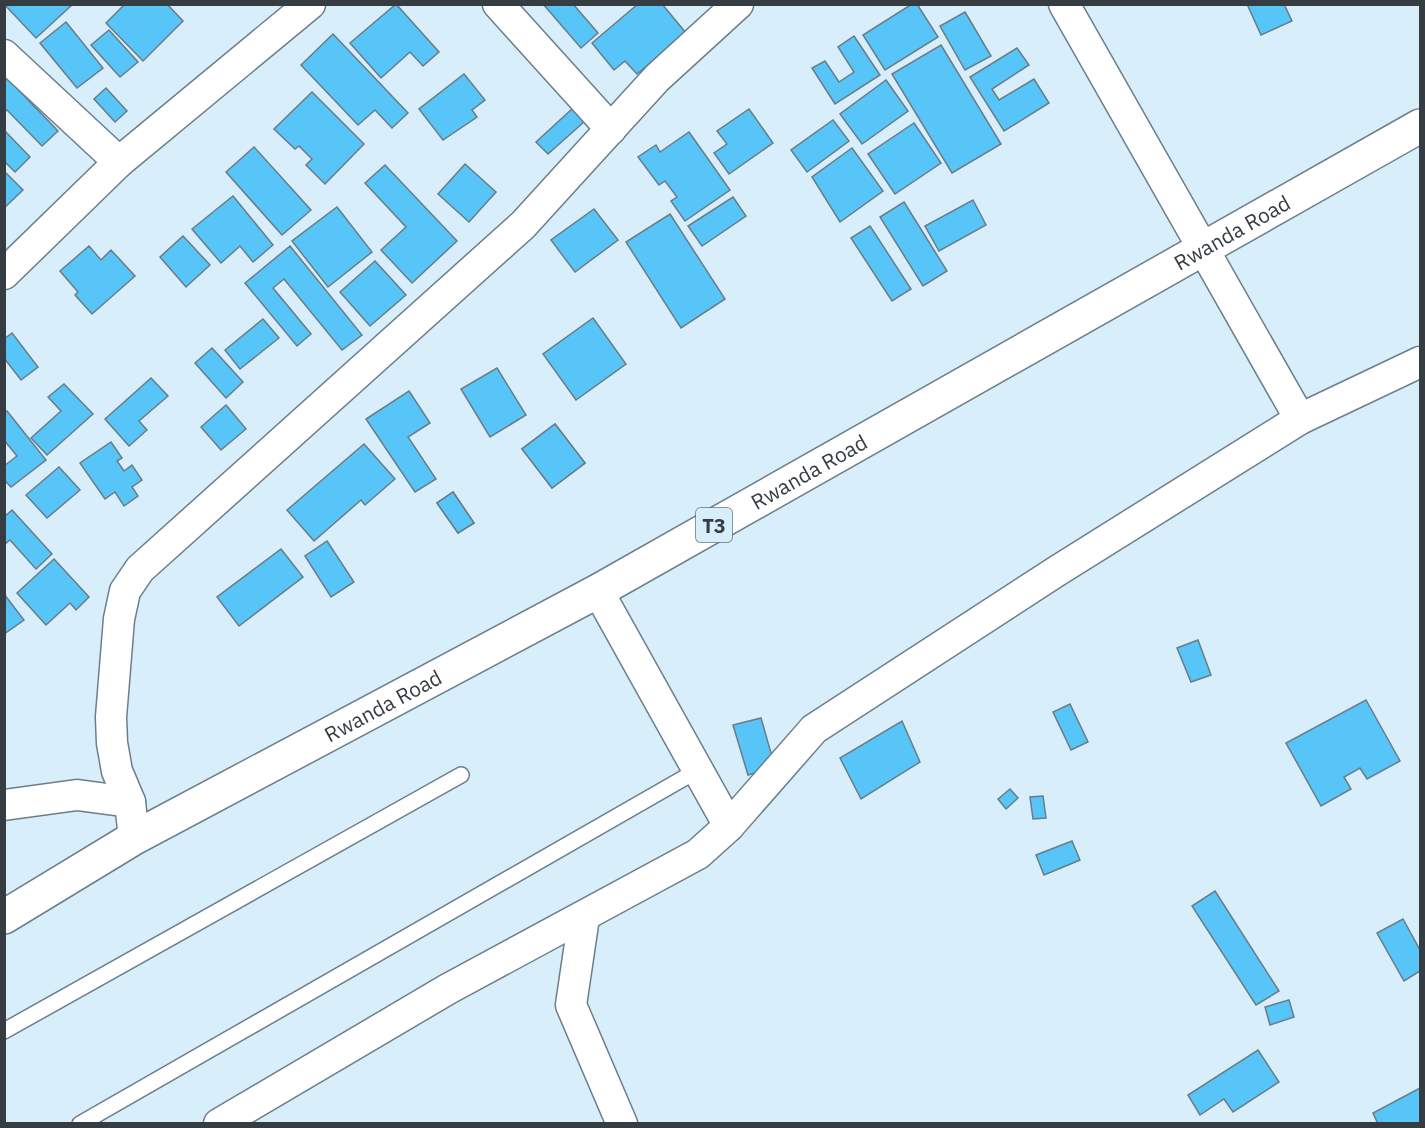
<svg xmlns="http://www.w3.org/2000/svg" width="1425" height="1128" viewBox="0 0 1425 1128" font-family="'IBM Plex Sans',sans-serif">
<style>
.building{fill:#57c5f8;stroke:#697c87;stroke-width:1.5}
.lines{fill:none;stroke-linecap:round;stroke-linejoin:round}
.service-casing{stroke:#6b7f8a;stroke-width:18}
.minor-casing{stroke:#6b7f8a;stroke-width:33}
.trunk-casing{stroke:#6b7f8a;stroke-width:36}
.service{stroke:#fff;stroke-width:15}
.minor{stroke:#fff;stroke-width:30}
.trunk{stroke:#fff;stroke-width:33}
.labels{text-anchor:middle;dominant-baseline:central;stroke-width:6;stroke-linejoin:round;paint-order:stroke}
.shield{fill:#d8eefa;stroke:#667279;stroke-width:1.5}
.shield-label{font-size:20px;font-weight:bold;fill:#353d42}
.street-label{font-size:21px;fill:#353d42;stroke:#d8eefa}
</style>
<rect width="100%" height="100%" fill="#d8eefa"/>
<g class="building">
<path d="M4,4H73L36,38Z"/>
<path d="M125,4H167L183,21L143,61L106,23Z"/>
<path d="M396,4L439,52L423,66L410,52L381,78L350,43Z"/>
<path d="M543,4H573L598,33L581,48Z"/>
<path d="M638,4H662L686,33L637,74L625,61L614,70L592,43Z"/>
<path d="M912,4H917L938,37L885,70L863,35Z"/>
<path d="M1247,4H1284L1292,21L1261,35Z"/>
<path d="M965,12L991,56L965,70L940,26Z"/>
<path d="M66,22L103,68L77,88L40,43Z"/>
<path d="M109,30L138,62L120,77L91,45Z"/>
<path d="M333,34L408,113L392,128L375,110L358,125L301,65Z"/>
<path d="M854,36L880,75L835,104L812,68L825,61L839,82L854,72L838,47Z"/>
<path d="M941,45L1001,144L952,173L892,74Z"/>
<path d="M1017,48L1029,65L992,89L999,100L1034,79L1049,103L1004,131L970,77Z"/>
<path d="M464,74L485,100L472,110L477,117L443,140L419,109Z"/>
<path d="M7,78L58,131L42,146L7,110L4,112V80Z"/>
<path d="M886,80L908,111L862,144L840,114Z"/>
<path d="M106,88L127,111L115,122L94,99Z"/>
<path d="M312,92L364,144L325,184L306,165L312,159L299,146L295,149L274,129Z"/>
<path d="M573,108L585,121L548,154L536,142Z"/>
<path d="M749,109L773,143L729,174L714,153L727,144L717,131Z"/>
<path d="M833,120L849,141L807,172L791,150Z"/>
<path d="M914,123L941,163L895,194L868,154Z"/>
<path d="M4,130L30,157L15,172L4,161Z"/>
<path d="M689,132L730,190L685,221L671,201L677,197L665,181L659,185L638,157L656,145L660,152Z"/>
<path d="M254,147L311,210L282,235L226,172Z"/>
<path d="M852,148L883,191L840,222L812,177Z"/>
<path d="M465,164L496,192L469,222L438,194Z"/>
<path d="M385,165L457,241L412,283L381,250L406,227L365,183Z"/>
<path d="M4,171L23,190L4,208Z"/>
<path d="M233,196L273,245L253,262L240,246L221,263L192,229Z"/>
<path d="M733,197L746,216L702,246L688,226Z"/>
<path d="M973,200L986,225L939,251L925,226Z"/>
<path d="M904,202L947,271L923,286L880,217Z"/>
<path d="M337,207L372,252L328,287L292,241Z"/>
<path d="M594,209L618,240L575,272L551,240Z"/>
<path d="M670,214L725,299L681,328L626,242Z"/>
<path d="M870,226L911,289L892,301L851,238Z"/>
<path d="M183,236L210,265L186,287L160,257Z"/>
<path d="M89,246L101,260L111,250L135,276L92,314L75,295L78,292L60,271Z"/>
<path d="M290,246L362,335L342,350L284,279L273,288L311,334L297,346L245,283Z"/>
<path d="M375,261L406,295L370,326L340,292Z"/>
<path d="M593,318L626,364L576,400L543,354Z"/>
<path d="M263,319L279,338L240,369L225,350Z"/>
<path d="M12,333L38,367L21,380L4,358V339Z"/>
<path d="M212,348L243,382L226,398L195,363Z"/>
<path d="M497,368L526,415L490,437L461,389Z"/>
<path d="M151,378L168,396L139,421L147,430L129,446L105,419Z"/>
<path d="M64,384L93,414L47,455L31,438L61,411L48,397Z"/>
<path d="M409,391L430,423L408,437L436,479L415,492L366,419Z"/>
<path d="M226,405L246,429L221,450L201,427Z"/>
<path d="M7,411L46,460L11,487L4,480V466L17,456L4,440V413Z"/>
<path d="M555,424L585,463L552,488L522,449Z"/>
<path d="M555,424L585,463L552,488L522,449Z"/>
<path d="M111,442L122,458L117,461L124,471L132,465L142,480L132,487L138,496L124,506L115,492L105,499L80,463Z"/>
<path d="M364,444L395,479L365,505L361,500L314,541L287,510Z"/>
<path d="M59,467L80,490L47,518L26,495Z"/>
<path d="M453,492L474,523L458,533L437,503Z"/>
<path d="M453,492L474,523L458,533L437,503Z"/>
<path d="M12,510L52,554L36,569L10,540L4,545V517Z"/>
<path d="M327,541L354,582L331,597L305,556Z"/>
<path d="M281,549L303,577L239,626L217,597Z"/>
<path d="M54,559L89,597L76,610L70,603L46,625L17,593Z"/>
<path d="M4,594L24,620L4,634Z"/>
<path d="M1198,640L1211,675L1191,682L1177,648Z"/>
<path d="M1366,700L1400,761L1367,779L1360,768L1344,777L1351,789L1321,806L1286,743Z"/>
<path d="M1070,704L1088,742L1071,750L1053,712Z"/>
<path d="M761,718L775,767L748,775L733,725Z"/>
<path d="M902,721L920,762L861,799L840,758Z"/>
<path d="M1010,789L1018,798L1006,809L998,799Z"/>
<path d="M1043,796L1046,818L1033,819L1030,797Z"/>
<path d="M1072,841L1080,860L1044,875L1036,855Z"/>
<path d="M1215,891L1279,991L1256,1005L1192,906Z"/>
<path d="M1403,919L1420,950V971L1404,981L1377,933Z"/>
<path d="M1289,1000L1294,1017L1270,1025L1265,1007Z"/>
<path d="M1258,1050L1279,1082L1233,1112L1224,1099L1200,1115L1188,1095Z"/>
<path d="M1420,1088V1124H1378L1373,1113Z"/>
</g>
<g class="lines">
<g class="service-casing">
<g id="service">
<path d="M4,1031L461,775"/>
<path d="M80,1124L698,770"/>
</g>
</g>
<g class="minor-casing">
<g id="minor">
<path d="M498,4L611,129"/>
<path d="M1064,4L1300,419"/>
<path d="M4,55L119,162"/>
<path d="M4,274L119,162L310,4"/>
<path d="M598,591L729,826"/>
<path d="M4,805L77,795L130,802"/>
<path d="M134,838L130,802L117,771L112,743L111,717L119,619L125,591L140,569L523,225L657,78L738,4"/>
<path d="M584,917L571,1005L622,1124"/>
<path d="M219,1124L448,989L698,854L729,826L814,729L1057,571L1300,419L1420,362"/>
</g>
</g>
<g class="trunk-casing">
<g id="trunk">
<path id="s1" d="M4,917L134,838L598,591L1420,126"/>
</g>
</g>
<use href="#service" class="service"/>
<use href="#minor" class="minor"/>
<use href="#trunk" class="trunk"/>
</g>
<g class="labels">
<rect class="shield" x="696" y="508" width="36" height="34" rx="4.5"/>
<g class="shield-label">
<text x="714" y="525">T3</text>
</g>
<g class="street-label">
<text stroke="none"><textPath href="#s1" startOffset="1406">Rwanda Road</textPath></text>
<text stroke="none"><textPath href="#s1" startOffset="920">Rwanda Road</textPath></text>
<text stroke="none"><textPath href="#s1" startOffset="434">Rwanda Road</textPath></text>
</g>
</g>
<rect width="1425" height="1128" fill="none" stroke="#353d42" stroke-width="12"/>
</svg>
